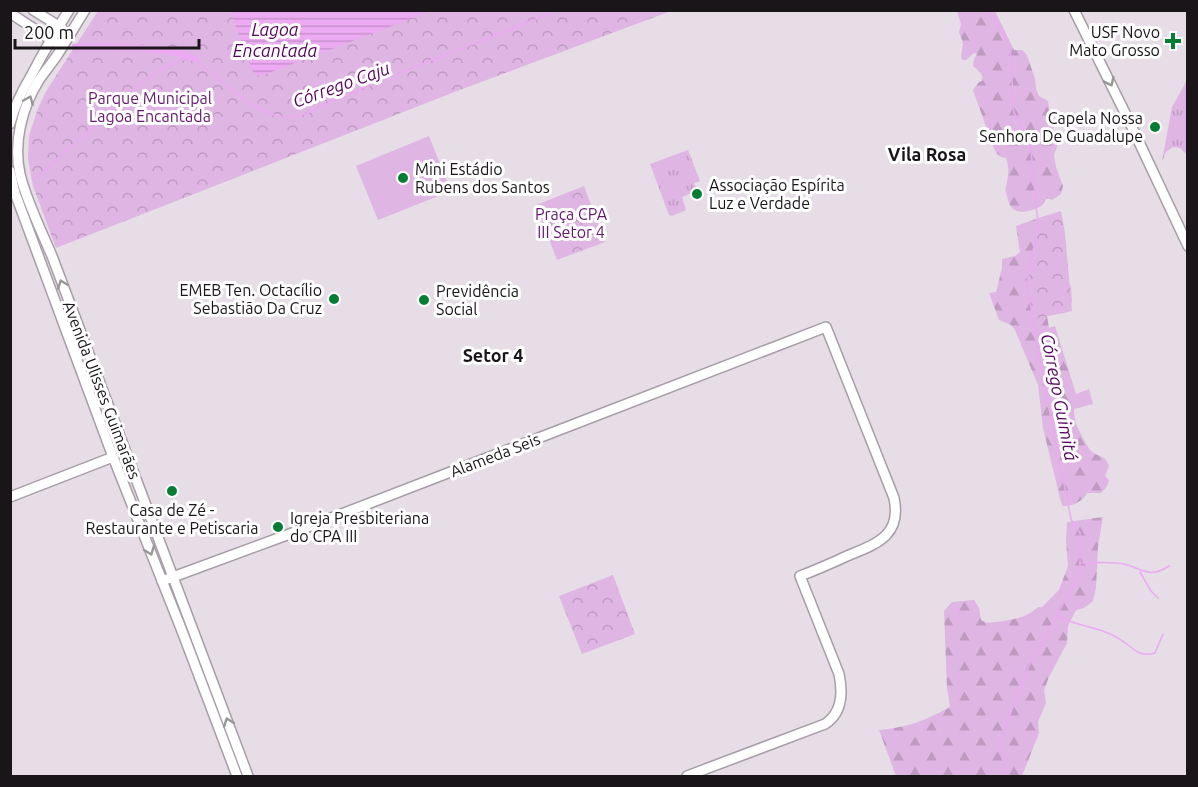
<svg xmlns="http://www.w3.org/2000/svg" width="1198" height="787" viewBox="0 0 1198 787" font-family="Ubuntu,sans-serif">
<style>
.grass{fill:url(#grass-tufts)}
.forest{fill:url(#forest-firs)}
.park{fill:url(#park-crowns)}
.garden{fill:#dfb5e3}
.water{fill:url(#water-rules)}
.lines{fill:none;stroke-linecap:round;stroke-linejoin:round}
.stream{stroke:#ebaaf2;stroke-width:1.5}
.canal{stroke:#ebaaf2;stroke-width:7}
.secondary-casing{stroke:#a69da7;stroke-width:12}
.secondary{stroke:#fff;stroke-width:9}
.oneway{stroke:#989698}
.poi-dot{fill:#077d34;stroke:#fff;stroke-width:2}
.labels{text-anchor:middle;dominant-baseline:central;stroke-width:6;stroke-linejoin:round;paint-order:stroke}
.poi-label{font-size:16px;fill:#191519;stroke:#fff;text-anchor:start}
.park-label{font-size:16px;fill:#64176d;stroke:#fff}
.street-label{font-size:16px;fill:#191519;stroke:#fff}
.water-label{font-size:18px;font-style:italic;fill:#570460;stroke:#fff}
.neighbourhood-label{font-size:18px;font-weight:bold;fill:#191519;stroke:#fff}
</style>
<defs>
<pattern id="grass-tufts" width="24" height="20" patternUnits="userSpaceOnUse" patternTransform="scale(1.5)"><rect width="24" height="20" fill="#dfb5e3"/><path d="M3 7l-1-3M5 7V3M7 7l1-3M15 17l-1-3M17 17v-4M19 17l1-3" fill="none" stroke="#bf9bc2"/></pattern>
<pattern id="forest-firs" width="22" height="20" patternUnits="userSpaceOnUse" patternTransform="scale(1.5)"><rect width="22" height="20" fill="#dfb5e3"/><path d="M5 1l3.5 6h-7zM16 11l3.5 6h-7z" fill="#bf9bc2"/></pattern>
<pattern id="park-crowns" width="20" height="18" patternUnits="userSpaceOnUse" patternTransform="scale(1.5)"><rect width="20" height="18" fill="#dfb5e3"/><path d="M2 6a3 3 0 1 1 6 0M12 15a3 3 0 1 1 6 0" fill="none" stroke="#bf9bc2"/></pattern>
<pattern id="water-rules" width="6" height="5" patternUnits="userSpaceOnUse" patternTransform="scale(1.5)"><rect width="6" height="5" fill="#ebaaf2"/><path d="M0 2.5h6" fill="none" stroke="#c991cf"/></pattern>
</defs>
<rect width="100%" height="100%" fill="#e6dde7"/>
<g class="grass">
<path d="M1187,80V155L1180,148L1173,147L1166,152L1162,161L1172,107Z"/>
<path d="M688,150L700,181L694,183L697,191L682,197L686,210L672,216L669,215L650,164Z"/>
</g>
<g class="forest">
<path d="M957,11H995L1014,50H1022L1027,55L1035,79L1036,89L1039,96L1048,101L1051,123L1056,135L1057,147L1054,155L1056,167L1063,186L1061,194L1052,200L1046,198C1043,206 1041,207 1032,210C1019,214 1010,212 1007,196C1006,192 1005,191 1006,187C1008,177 1010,168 1006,158C998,157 996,153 993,146L973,90L979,82L982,81C984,75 978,70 973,66L974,59L977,54L974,53L966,60H963L961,57L963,43L959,32L961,24Z"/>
<path d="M1041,217L1071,287L1072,303L1064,297L1065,306L1069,312L1047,316L1049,328L1055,326L1076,394L1089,389L1093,404L1074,409C1074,414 1075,420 1076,424C1078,429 1088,448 1091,451C1099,458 1105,454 1109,466L1105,476L1109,480C1108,486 1105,489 1101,493H1087C1083,501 1072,507 1063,506L1061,502L1043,428L1038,385L1015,330L1011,325L999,320L989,293L996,292L1002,268V259L1015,256L1020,252L1016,226Z"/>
<path d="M1103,517L1098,546L1096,588L1093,601L1084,608L1076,610L1068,626L1067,643L1049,677L1044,690L1046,703L1038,722L1039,733L1022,776H896L879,730C909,727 924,721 950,707L947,688L944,611L952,602L974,600L979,608L981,620L987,623C1004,621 1025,620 1038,607H1042L1059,590L1068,566L1066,541L1067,522Z"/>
</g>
<g class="park">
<path d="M98,11H671L457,91L56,248L33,186L28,159L29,136L38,108L48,88Z"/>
<path d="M584,186L605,242L557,260L536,205Z"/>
<path d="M1061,211L1065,233L1072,311L1033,319L1027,283L1038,225L1035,219Z"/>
<path d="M613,575L635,634L582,654L559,596Z"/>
</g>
<g class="garden">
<path d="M429,136L451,191L378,220L356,166Z"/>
<path d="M567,202L571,210L555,219L551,211Z"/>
</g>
<path class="water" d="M230,11V10L431,11L261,76L256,75L253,72Z"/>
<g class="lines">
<g class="stream">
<path d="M989,10L1010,45L1014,113L1030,140L1038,225L1027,283L1040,362L1071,519L1080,533V573L1028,668L999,743L1006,776"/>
<path d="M36,178L95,125L121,97L160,70L179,61L186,59H195L236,94L256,108L280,117L300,116L374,83L559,10"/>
<path d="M1080,563C1094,563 1110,561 1124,564C1143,569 1149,579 1169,566"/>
<path d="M1140,572L1151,591L1158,598"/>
<path d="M1057,617C1078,626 1102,627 1121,640C1134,648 1138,658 1155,653L1163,634"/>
</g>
<path class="canal" d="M75,47C106,48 169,45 195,59"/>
<g class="secondary-casing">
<g id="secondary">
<path d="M33,10L62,28"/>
<path d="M85,10C76,25 67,39 58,54C52,63 45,71 39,80C22,107 13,143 20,174C26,200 41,230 52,256L248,776"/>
<path d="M1074,10L1130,123L1188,246"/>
<path d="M10,13L62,47"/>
<path d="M10,124C14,107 22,91 31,76C43,53 55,32 69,10"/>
<path d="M10,171L15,193L113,457L182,631L237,776"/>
<path d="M10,497L113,457"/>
<path d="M162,581L295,532L826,327L894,498C902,536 876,544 847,556C832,563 816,570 800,576L839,674C843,693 842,713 825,724L687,776"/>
</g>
</g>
<use href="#secondary" class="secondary"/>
</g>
<defs><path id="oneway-chevron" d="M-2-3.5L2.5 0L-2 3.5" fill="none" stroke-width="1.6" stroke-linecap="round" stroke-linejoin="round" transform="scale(1.5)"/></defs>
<g class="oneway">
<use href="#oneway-chevron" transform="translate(1110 82) rotate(64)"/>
<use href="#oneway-chevron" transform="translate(29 100) rotate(-67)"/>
<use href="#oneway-chevron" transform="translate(62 284) rotate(-111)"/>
<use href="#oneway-chevron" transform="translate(150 551) rotate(69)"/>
<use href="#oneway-chevron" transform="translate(228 722) rotate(-110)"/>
</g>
<g class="poi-dot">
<path d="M1170 32h6v6h6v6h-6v6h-6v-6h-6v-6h6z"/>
<circle cx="1155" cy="127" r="6"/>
<circle cx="403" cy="178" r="6"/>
<circle cx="697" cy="194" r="6"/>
<circle cx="334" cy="299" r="6"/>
<circle cx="424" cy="300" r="6"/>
<circle cx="172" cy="491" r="6"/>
<circle cx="278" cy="527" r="6"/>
</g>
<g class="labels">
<g class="poi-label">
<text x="1160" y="32" text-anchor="end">USF Novo<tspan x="1160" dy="18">Mato Grosso</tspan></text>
<text x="1143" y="118" text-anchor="end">Capela Nossa<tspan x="1143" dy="18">Senhora De Guadalupe</tspan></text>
<text x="415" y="169">Mini Estádio<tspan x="415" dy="18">Rubens dos Santos</tspan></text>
<text x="709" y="185">Associação Espírita<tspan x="709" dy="18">Luz e Verdade</tspan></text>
<text x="322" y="290" text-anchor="end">EMEB Ten. Octacílio<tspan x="322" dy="18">Sebastião Da Cruz</tspan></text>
<text x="436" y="291">Previdência<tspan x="436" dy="18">Social</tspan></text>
<text x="172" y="510" text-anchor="middle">Casa de Zé -<tspan x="172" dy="18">Restaurante e Petiscaria</tspan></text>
<text x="290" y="518">Igreja Presbiteriana<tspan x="290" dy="18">do CPA III</tspan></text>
</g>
<g class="park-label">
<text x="150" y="98">Parque Municipal<tspan x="150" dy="18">Lagoa Encantada</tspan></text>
<text x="571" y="214">Praça CPA<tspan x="571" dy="18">III Setor 4</tspan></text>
</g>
<g class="street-label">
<text transform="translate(102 390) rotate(69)">Avenida Ulisses Guimarães</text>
<text transform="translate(495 455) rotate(-21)">Alameda Seis</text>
</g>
<g class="water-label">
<text x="275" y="29">Lagoa<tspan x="275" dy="21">Encantada</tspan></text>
<text transform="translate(341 84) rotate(-20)">Córrego Caju</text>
<text transform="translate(1060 397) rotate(79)">Córrego Guimitá</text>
</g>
<g class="neighbourhood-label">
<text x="927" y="154">Vila Rosa</text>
<text x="493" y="355">Setor 4</text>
</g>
</g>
<rect width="1198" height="787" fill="none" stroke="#191519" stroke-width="24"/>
<path d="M15 39v9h184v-9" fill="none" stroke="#191519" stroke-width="3"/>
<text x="24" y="39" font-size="18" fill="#191519" stroke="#ffffff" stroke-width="4.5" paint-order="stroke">200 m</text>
</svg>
